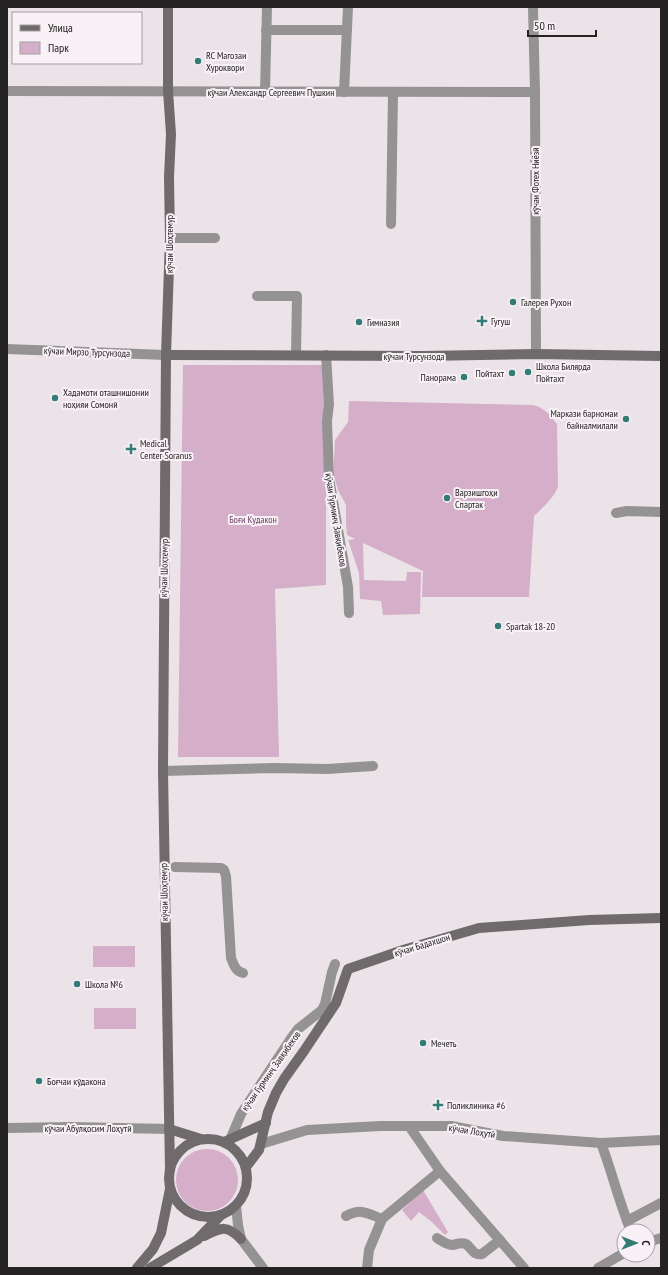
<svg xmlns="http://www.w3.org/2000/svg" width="668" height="1275" viewBox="0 0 668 1275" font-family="'PT Sans Narrow',sans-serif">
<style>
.green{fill:#d5afc9}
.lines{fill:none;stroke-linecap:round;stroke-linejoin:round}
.minor{stroke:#959294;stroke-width:10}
.tertiary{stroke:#959294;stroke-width:10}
.secondary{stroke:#6f6b6d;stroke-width:10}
.poi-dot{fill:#337b75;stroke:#f8f1f6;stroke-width:1.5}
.labels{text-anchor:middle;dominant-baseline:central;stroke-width:4;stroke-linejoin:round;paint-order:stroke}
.poi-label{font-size:10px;fill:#252224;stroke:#f8f1f6;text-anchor:start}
.street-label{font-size:10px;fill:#252224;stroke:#f8f1f6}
.park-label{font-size:10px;fill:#734065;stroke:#f8f1f6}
</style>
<rect width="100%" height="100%" fill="#ebe3e8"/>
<g class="green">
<path d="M183,365H326V585L275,589L279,757H178Z"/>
<path d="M349,401L533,405L539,407L547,412L557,424L558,487C553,499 544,506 534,516L529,597H422L423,571L363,543L364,580L406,581L407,572H421L420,614L383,615L381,601L360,599L359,573L348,540L355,539L347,535L346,523V505L338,490L334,476V461L335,440L348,422Z"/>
<rect x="93" y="946" width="42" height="21"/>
<rect x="94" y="1008" width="42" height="21"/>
<circle cx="207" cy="1180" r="31"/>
<path d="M423,1190L448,1232L445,1235L432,1222L419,1212L411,1221L402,1210Z"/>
</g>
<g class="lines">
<g class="minor">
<path d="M533,7L535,92L536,354"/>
<path d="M266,30H347"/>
<path d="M7,91L535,92"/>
<path d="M265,92L267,7"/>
<path d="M344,92L348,7"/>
<path d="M391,224L393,92"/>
<path d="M170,238H215"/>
<path d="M257,296H297L296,355"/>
<path d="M326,355L329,404L327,421L329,478L348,587L349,613"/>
<path d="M616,513L627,511L661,512"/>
<path d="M163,771L274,768L327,769L373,766"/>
<path d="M175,867L221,868L224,870L226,876L231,958C234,965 235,971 243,973"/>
<path d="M409,1126L440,1171L524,1268"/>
<path d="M230,1140L241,1114L292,1037L298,1029L322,1010L325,1004L332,972L335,964"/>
<path d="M601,1143C612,1172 619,1202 631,1231"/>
<path d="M261,1144L307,1130L380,1126H451L503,1136L601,1143L661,1140"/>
<path d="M346,1216C361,1208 367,1213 382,1219"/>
<path d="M627,1221L661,1203"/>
<path d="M437,1238C442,1241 447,1245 453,1245C457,1244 461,1242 466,1244C472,1248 473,1256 482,1254L500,1240"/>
<path d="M648,1242L661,1238"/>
<path d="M367,1268L369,1250L382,1219L440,1171"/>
<path d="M598,1268L624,1253"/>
</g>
<g class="tertiary">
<path d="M7,349L166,355"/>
<path d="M7,1128L71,1127L169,1129"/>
<path d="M236,1206L238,1225L241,1239L263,1268"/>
</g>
<g class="secondary">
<path d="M168,7V91L171,134L169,177L170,238L166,355L163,771L170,1170"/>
<path d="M166,355L423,356L536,354L661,356"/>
<path d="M169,1129L201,1139"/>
<circle cx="208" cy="1178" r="39"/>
<path d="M224,1142L266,1123"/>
<path d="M246,1167L259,1150L268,1112L276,1093L284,1079L304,1051L336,1003L348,969L403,950L479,928L589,920L661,918"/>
<path d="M204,1236C222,1227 227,1225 241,1239"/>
<path d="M137,1268L153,1249L161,1233L170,1189"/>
<path d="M150,1268L197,1240L221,1215"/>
</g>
</g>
<g class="poi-dot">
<circle cx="198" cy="61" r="4"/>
<circle cx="513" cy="302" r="4"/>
<path d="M480 315h4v4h4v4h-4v4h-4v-4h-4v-4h4z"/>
<circle cx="359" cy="322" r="4"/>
<circle cx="528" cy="372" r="4"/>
<circle cx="512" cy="373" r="4"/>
<circle cx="464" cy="377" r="4"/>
<circle cx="55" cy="398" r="4"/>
<circle cx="626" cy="419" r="4"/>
<path d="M129 443h4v4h4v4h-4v4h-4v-4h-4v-4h4z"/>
<circle cx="447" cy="498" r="4"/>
<circle cx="498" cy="626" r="4"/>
<circle cx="77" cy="984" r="4"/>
<circle cx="423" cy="1043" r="4"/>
<circle cx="39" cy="1081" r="4"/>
<path d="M436 1099h4v4h4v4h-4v4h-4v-4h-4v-4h4z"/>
</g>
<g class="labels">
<g class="poi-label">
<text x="206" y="55">RC Магозаи<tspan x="206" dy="12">Хуроквори</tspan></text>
<text x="521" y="302">Галерея Рухон</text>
<text x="491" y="321">Гугуш</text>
<text x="367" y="322">Гимназия</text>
<text x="536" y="366">Школа Билярда<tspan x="536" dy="12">Пойтахт</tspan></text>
<text x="504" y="373" text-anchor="end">Пойтахт</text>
<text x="456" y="377" text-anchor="end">Панорама</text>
<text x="63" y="392">Хадамоти оташнишонии<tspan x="63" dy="12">ноҳияи Сомонӣ</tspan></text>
<text x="618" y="413" text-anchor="end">Маркази барномаи<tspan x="618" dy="12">байналмилали</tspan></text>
<text x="140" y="443">Medical<tspan x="140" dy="12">Center Soranus</tspan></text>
<text x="455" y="492">Варзишгоҳи<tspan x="455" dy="12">Спартак</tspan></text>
<text x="506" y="626">Spartak 18-20</text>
<text x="85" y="984">Школа №6</text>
<text x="431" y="1043">Мечеть</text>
<text x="47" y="1081">Боғчаи кӯдакона</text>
<text x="447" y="1105">Поликлиника #6</text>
</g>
<g class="street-label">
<text x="271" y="92">кӯчаи Александр Сергеевич Пушкин</text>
<text transform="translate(535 181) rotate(-90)">кӯчаи Фотех Ниёзӣ</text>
<text transform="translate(169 244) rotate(-90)">кӯчаи Шоҳтемур</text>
<text transform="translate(87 352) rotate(2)">кӯчаи Мирзо Турсунзода</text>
<text x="414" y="356">кӯчаи Турсунзода</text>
<text transform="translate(336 520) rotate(81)">кӯчаи Гурминҷ Завқибеков</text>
<text transform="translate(164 568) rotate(-89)">кӯчаи Шоҳтемур</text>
<text transform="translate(164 892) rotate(-91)">кӯчаи Шоҳтемур</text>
<text transform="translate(422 945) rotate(-17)">кӯчаи Бадахшон</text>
<text transform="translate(271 1071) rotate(-55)">кӯчаи Гурминҷ Завқибеков</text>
<text x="88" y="1128">кӯчаи Абулқосим Лоҳутӣ</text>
<text transform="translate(472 1131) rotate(9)">кӯчаи Лоҳутӣ</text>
</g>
<g class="park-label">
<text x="253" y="519">Боғи Кудакон</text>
</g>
</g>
<rect width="668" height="1275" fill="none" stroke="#252224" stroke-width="16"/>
<rect x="12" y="12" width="130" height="52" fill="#f8f1f6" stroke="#a49ea2"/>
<rect x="20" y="25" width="20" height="6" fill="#6f6b6d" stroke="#a49ea2"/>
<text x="48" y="32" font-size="12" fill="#252224">Улица</text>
<rect x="20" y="42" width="20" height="12" fill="#d5afc9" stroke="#a49ea2"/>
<text x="48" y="52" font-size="12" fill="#252224">Парк</text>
<g transform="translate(636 1243) rotate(90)"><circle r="19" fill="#f8f1f6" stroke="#a49ea2"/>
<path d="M0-3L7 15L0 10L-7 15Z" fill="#337b75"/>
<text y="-6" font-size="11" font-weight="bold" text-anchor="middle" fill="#252224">С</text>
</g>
<path d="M528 30v6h68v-6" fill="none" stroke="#252224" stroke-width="2"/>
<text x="534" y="30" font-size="12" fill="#252224" stroke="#f8f1f6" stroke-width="3" paint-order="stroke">50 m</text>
</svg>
